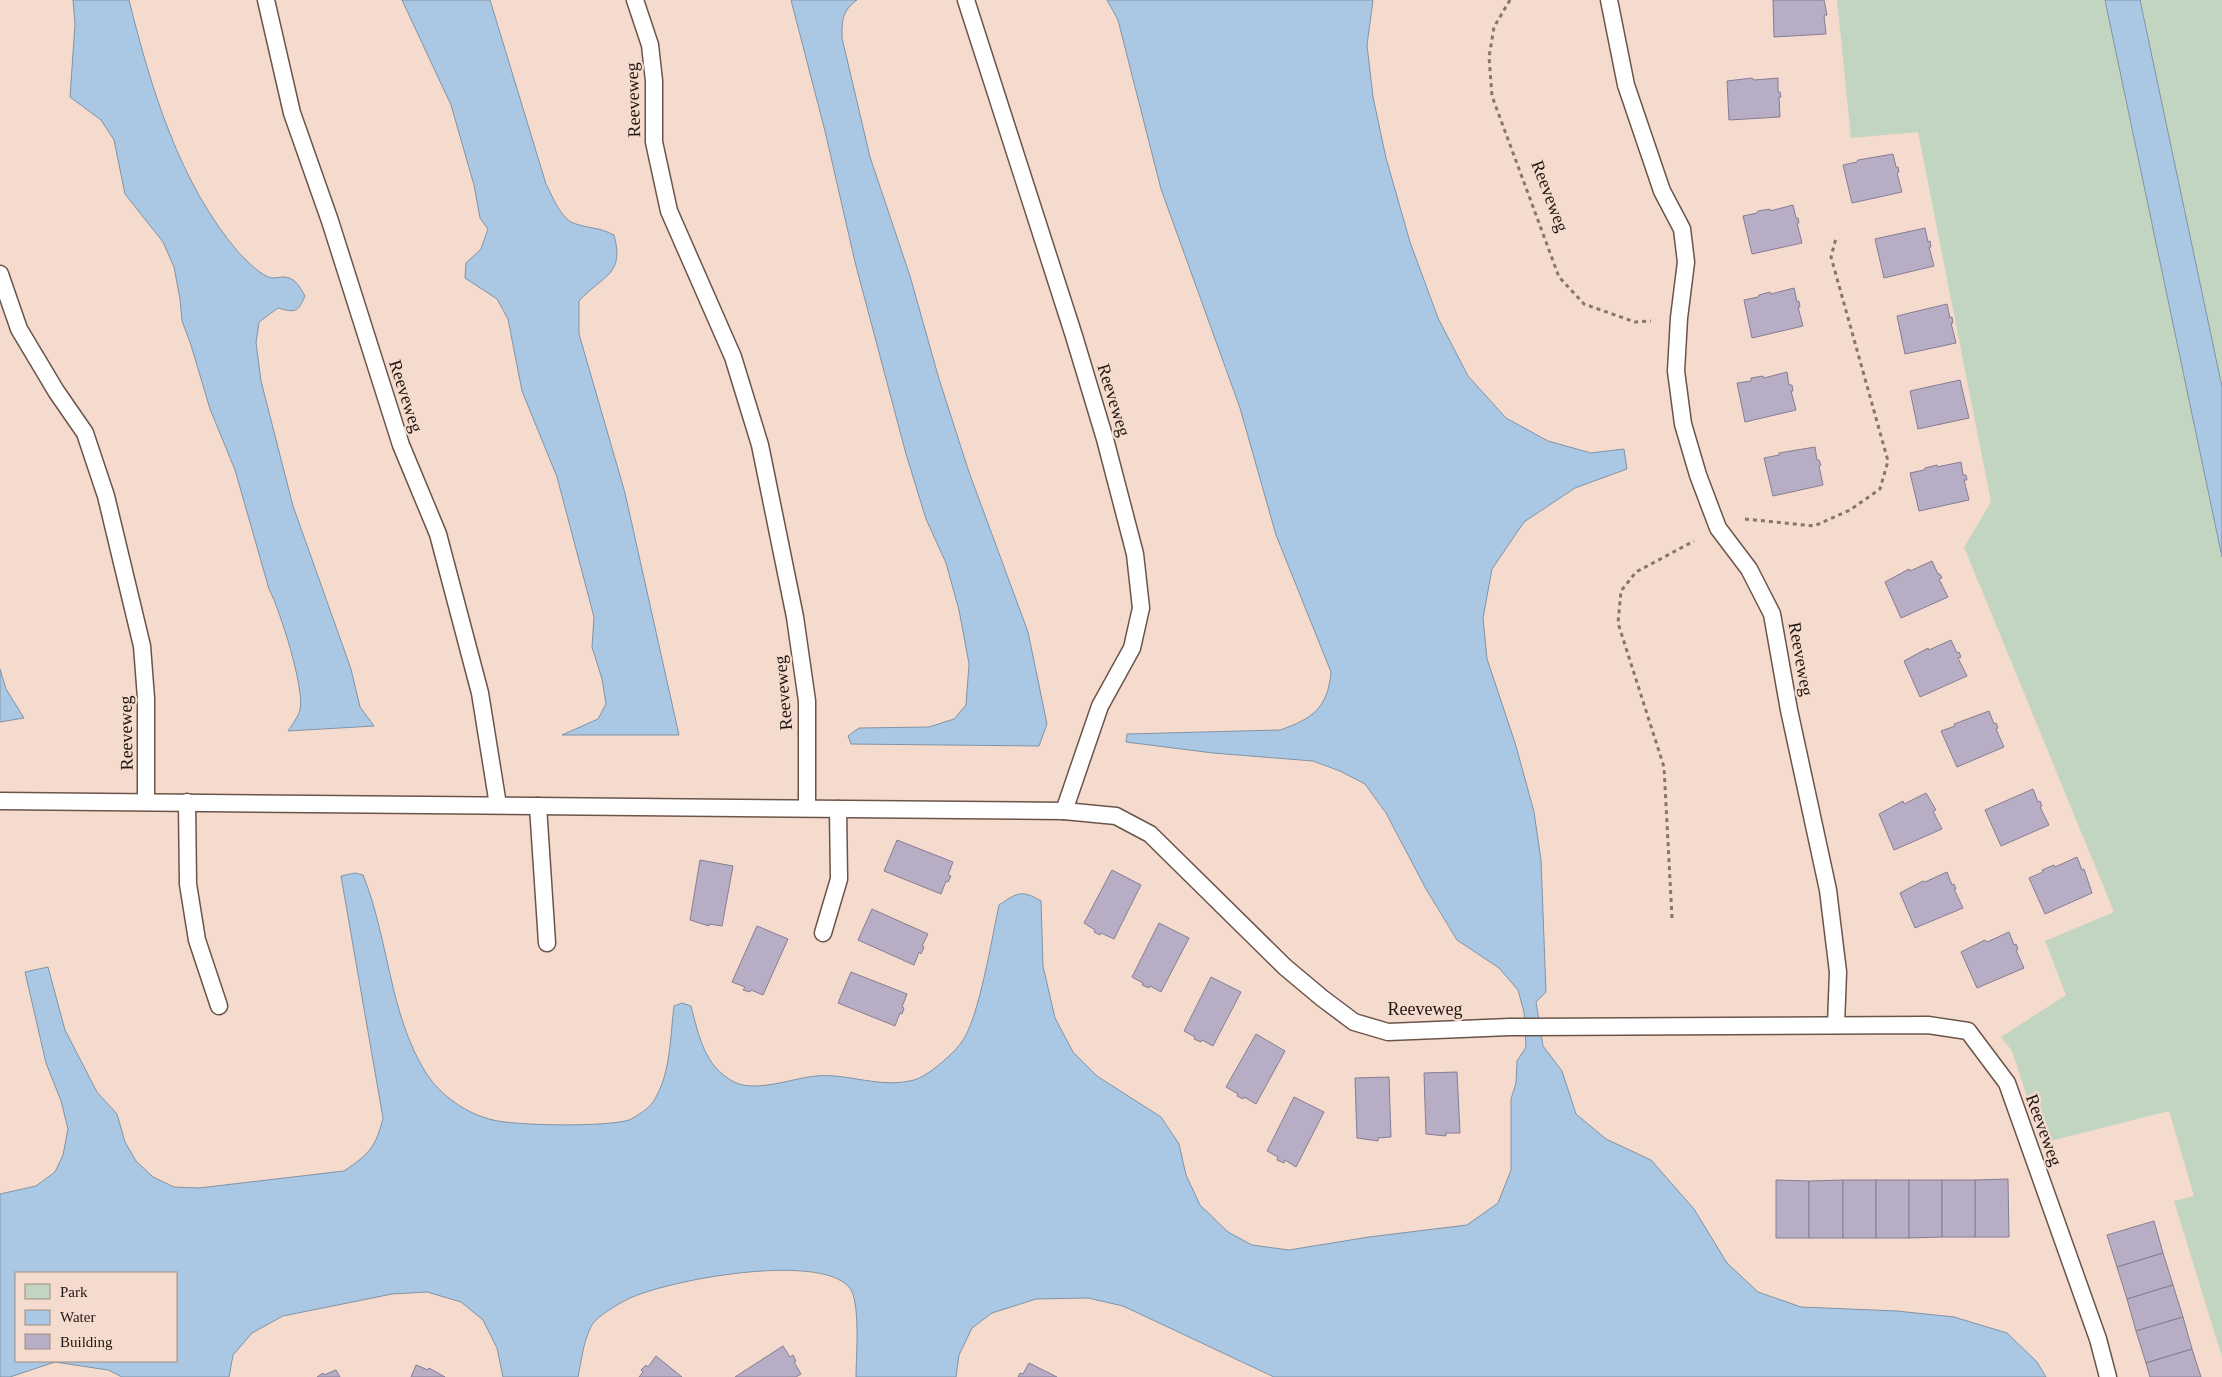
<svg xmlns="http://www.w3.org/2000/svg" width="2222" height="1377" viewBox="0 0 2222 1377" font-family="'Times New Roman',serif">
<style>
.green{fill:#c2d5c0}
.water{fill:#aac8e4;stroke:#8193a5;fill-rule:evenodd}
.building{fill:#b7adc5;stroke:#867d93}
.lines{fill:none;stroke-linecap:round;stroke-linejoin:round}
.lane-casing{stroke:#6b5449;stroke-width:19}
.path{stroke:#86756c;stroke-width:3;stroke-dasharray:4 4;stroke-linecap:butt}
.lane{stroke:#fff;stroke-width:16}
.labels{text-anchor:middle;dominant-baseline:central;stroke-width:4.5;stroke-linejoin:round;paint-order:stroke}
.street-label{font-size:18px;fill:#201612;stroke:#f5dbcd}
</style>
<rect width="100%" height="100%" fill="#f5dbcd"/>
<g class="green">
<path d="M1837,0H2105L2222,557V1357L2174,1201L2194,1196L2169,1111L2042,1143L2012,1051L2001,1037L2066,995L2045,941L2114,912L1964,547L1991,502L1918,132L1851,138Z"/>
<path d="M2140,0H2222V387Z"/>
</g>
<g class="water">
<path d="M73,0H129C151,88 179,183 239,253C247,261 261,276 272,278C276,278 280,277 283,277C295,277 300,287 305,296C298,312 296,313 278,308L259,322L256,343L261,381L293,506L351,669L360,707L374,726L288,731C292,725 298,717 300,710C305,689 280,610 269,589L235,470L210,409L191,345L182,321L180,299L174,267L163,242L125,194L114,140L101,120L70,97L75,24Z"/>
<path d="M402,0H490L546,184C553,197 561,220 576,224C592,229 598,227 614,235C625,275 603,275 579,301V334L625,493L679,735H562L598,719L606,704L602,679L592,647L594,617L557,477L522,391L508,319L497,299L465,278L466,263L481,249L488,229L480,218L474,185L451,105Z"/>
<path d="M791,0H857C842,11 842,20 842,38L870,157L910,276L939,379L969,472L1028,632L1047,724L1039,746L851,744L848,736L859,728L929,727L954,719L966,705L969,664L959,610L946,563L926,519L906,454L855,262L825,131Z"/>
<path d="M1107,0H1373L1367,45L1373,97L1386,158L1410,242L1438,318L1468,376L1506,418L1548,441L1591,453L1624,449L1627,469L1575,488L1524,522L1492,569L1483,618L1487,659L1516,746L1534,812L1541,860L1546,992L1536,1002L1543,1046L1562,1071L1576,1114L1606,1139L1651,1160L1694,1209L1727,1263L1758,1292L1801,1307L1897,1311L1954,1317L2007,1333L2037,1362L2046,1377H1274L1123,1306L1088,1298L1036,1299L992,1313L972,1328L959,1355L956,1377H856C856,1358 861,1300 849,1287C818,1252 667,1280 628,1299C618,1304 605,1312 596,1320C585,1330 581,1362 578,1377H503L497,1348L483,1320L461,1302L427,1292L392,1294L283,1316L252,1333L233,1355L229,1377H122L108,1370L55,1362L10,1377H0V1194L36,1186L55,1172L63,1155L68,1129L61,1101L46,1063L25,972L48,967L65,1030L97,1092L117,1114L125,1142L136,1161L153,1177L174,1187L199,1188L344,1171C369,1154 376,1147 383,1118L341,876L355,873L363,875C389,939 389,1014 426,1073C441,1096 467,1114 493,1120C517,1126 607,1127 629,1120C636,1117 649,1108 653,1102C671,1075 670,1037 674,1006L682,1003L691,1006C699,1036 704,1066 734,1082C756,1093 793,1078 816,1076C849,1073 880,1089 914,1080C928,1076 952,1055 961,1043C979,1020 992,937 999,905C1017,893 1021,889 1041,901L1043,966L1055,1018L1073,1052L1097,1076L1161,1117L1179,1144L1186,1175L1200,1205L1228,1232L1252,1245L1289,1250L1369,1237L1467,1225L1498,1203L1511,1170V1099L1516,1083L1517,1061L1526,1047L1524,1012L1518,990L1499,968L1457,940L1426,889L1386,813L1365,784L1340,771L1313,761L1213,753L1126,742L1127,734L1280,730C1312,719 1328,708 1331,672L1276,535L1240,408L1161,189L1118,20ZM16,1273H176V1361H16Z"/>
<path d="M2105,0H2140L2222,387V557Z"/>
<path d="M0,669L6,689L24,718L0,722Z"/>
</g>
<g class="building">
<path d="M1773,0H1824L1827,15H1824L1826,34L1774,37Z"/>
<path d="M1752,78L1754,80L1778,78V92H1780L1781,97H1779L1780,117L1729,120L1727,81Z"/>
<path d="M1893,154L1896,167H1898L1899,172L1897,173L1902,192L1852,203L1843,165L1857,162V161L1858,160Z"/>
<path d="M1793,205L1796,218H1798L1799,223H1797L1802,243L1752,254L1743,216L1757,213L1758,211L1770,209V211Z"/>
<path d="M1925,228L1928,242L1930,241L1931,247H1929L1934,266L1884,278L1875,239Z"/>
<path d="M1794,288L1797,302L1799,301L1800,307H1798L1803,326L1752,338L1744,300L1758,297L1759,295L1770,292L1771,294Z"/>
<path d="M1947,304L1950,318L1952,317L1953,323H1951L1956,343L1905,354L1897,316Z"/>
<path d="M1787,372L1789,385H1792L1793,391H1791L1796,410L1745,422L1737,383L1751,381V378L1763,376L1764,378Z"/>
<path d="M1960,380L1969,418L1918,429L1910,391Z"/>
<path d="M1815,447L1817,460H1819L1821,465L1819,466L1823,485L1773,496L1764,458L1779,455V453Z"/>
<path d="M1961,462L1963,475H1966L1967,480H1964L1969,500L1919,511L1910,473L1924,470L1925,468L1937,465V467Z"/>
<path d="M1932,561L1938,574H1940L1942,578L1939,579L1948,597L1901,618L1885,582L1909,569L1910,571Z"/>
<path d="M1951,640L1957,653L1959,652L1961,657L1958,658L1967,676L1920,697L1904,661L1928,648L1929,650Z"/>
<path d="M1989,711L1994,724L1996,723L1998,728L1996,729L2004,747L1957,767L1941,731L1955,726L1954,724Z"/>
<path d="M2033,789L2038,802L2040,801L2042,806L2040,807L2049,825L2001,846L1985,810Z"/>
<path d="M1926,793L1936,810L1933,811L1942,829L1894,850L1879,814L1903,801L1904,804Z"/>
<path d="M897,840L953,862L948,875L951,876L948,882L946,881L941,894L884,871Z"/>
<path d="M2077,857L2082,870L2084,869L2092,893L2045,914L2029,878L2043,872L2042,870L2054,865L2055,867Z"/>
<path d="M700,860L733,866L722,926L709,924V926L690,920Z"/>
<path d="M1112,870L1141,885L1114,939L1101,933L1100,935L1094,932L1095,930L1084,923Z"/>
<path d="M1947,872L1952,885L1954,884L1956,889H1954L1963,908L1915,928L1900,893L1923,881L1925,882Z"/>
<path d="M872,909L928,934L922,946L924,947L921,954L919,952L914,965L858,940Z"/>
<path d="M1159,923L1189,938L1161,992L1150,986L1149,988L1142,985L1143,983L1132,977Z"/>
<path d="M757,926L788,939L763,995L751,990L750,992L743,990L745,987L732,982Z"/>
<path d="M2009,932L2014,945L2016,944L2018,949L2016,950L2024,968L1977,988L1961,952L1985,940L1987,942Z"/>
<path d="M851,972L907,994L902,1007L904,1008L902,1014L900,1013L895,1026L838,1003Z"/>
<path d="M1211,977L1241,992L1213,1046L1202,1040L1201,1042L1194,1039L1195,1037L1184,1031Z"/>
<path d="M1256,1034L1285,1051L1256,1104L1244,1097L1243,1099L1237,1096L1238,1094L1226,1087Z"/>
<path d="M1457,1072L1460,1133H1446V1136L1426,1134L1424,1073Z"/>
<path d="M1389,1077L1391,1137L1378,1138V1141L1357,1138L1355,1078Z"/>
<path d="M1294,1097L1324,1112L1296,1167L1285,1160L1284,1163L1277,1160L1278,1157L1267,1151Z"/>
<path d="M2008,1179L2009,1237H1975V1180Z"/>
<path d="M1776,1180L1809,1181V1238H1776Z"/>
<path d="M1843,1180V1238H1809V1181Z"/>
<rect x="1843" y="1180" width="33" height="58"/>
<rect x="1876" y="1180" width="33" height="58"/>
<path d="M1909,1180H1942V1237L1909,1238Z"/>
<rect x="1942" y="1180" width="33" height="57"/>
<path d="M2154,1221L2163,1253L2117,1267L2107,1235Z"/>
<path d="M2163,1253L2173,1285L2127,1299L2117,1267Z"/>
<path d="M2173,1285L2183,1317L2136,1331L2127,1299Z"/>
<path d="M2183,1317L2192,1349L2146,1363L2136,1331Z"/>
<path d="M783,1346L790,1357L793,1355L796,1361L794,1362L801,1374L796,1377H735Z"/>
<path d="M2192,1349L2201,1377H2150L2146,1363Z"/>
<path d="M656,1356L682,1377H639L643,1372L641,1370L646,1365L648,1367Z"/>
<path d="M1029,1363L1057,1377H1018L1020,1373L1023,1374Z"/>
<path d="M416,1365L428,1370L429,1368L445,1377H411Z"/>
<path d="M336,1370L340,1377H317L323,1373L324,1375Z"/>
</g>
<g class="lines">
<g class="lane-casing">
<g id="lane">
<path d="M266,0L292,113L330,221L401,445L438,534L480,693L498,805"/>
<path d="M635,0L650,45L654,81V142L669,211L733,357L760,445L795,617L807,701V808"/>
<path d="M966,0L1074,336L1105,439L1135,554L1141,608L1132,648L1100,706L1064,811"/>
<path d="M1609,0L1626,85L1662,191L1682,229L1686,262L1679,318L1676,371L1683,424L1698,475L1718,528L1749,569L1772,614L1789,710L1828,890L1838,972L1836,1025"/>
<path d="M0,274L19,329L56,391L85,433L106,496L142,646L146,698V801"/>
<path d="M0,801L1064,811L1116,816L1150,834L1285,967L1322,998L1354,1022L1388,1032L1510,1027L1928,1025L1968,1031L2007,1083L2098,1339L2108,1377"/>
<path d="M187,802L188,884L197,940L219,1006"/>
<path d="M538,806L547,943"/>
<path d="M823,933L839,879L838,809"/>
</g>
</g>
<g class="path">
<path d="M1510,0L1494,27L1489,57L1492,96L1559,277L1584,304L1635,322L1651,321"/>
<path d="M1745,519L1814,526L1850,510L1880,489L1888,461L1831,257L1836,238"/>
<path d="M1672,918L1664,767L1618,623L1621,591L1636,572L1694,541"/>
</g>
<use href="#lane" class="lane"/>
</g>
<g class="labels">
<g class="street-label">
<text transform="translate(633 100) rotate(-92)">Reeveweg</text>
<text transform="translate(1550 196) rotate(69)">Reeveweg</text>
<text transform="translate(406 396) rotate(72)">Reeveweg</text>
<text transform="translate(1114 400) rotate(73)">Reeveweg</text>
<text transform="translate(1801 659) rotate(80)">Reeveweg</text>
<text transform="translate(783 693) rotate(-95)">Reeveweg</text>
<text transform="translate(126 733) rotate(-91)">Reeveweg</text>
<text x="1425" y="1009">Reeveweg</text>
<text transform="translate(2044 1130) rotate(70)">Reeveweg</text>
</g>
</g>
<rect x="15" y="1272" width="162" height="90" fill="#f5dbcd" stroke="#a08c82"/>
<rect x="25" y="1284" width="25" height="15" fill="#c2d5c0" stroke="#a08c82"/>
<text x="60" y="1297" font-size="15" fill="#201612">Park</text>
<rect x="25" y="1310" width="25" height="15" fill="#aac8e4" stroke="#a08c82"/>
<text x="60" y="1322" font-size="15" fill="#201612">Water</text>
<rect x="25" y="1334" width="25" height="15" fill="#b7adc5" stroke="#a08c82"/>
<text x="60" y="1347" font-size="15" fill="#201612">Building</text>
</svg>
